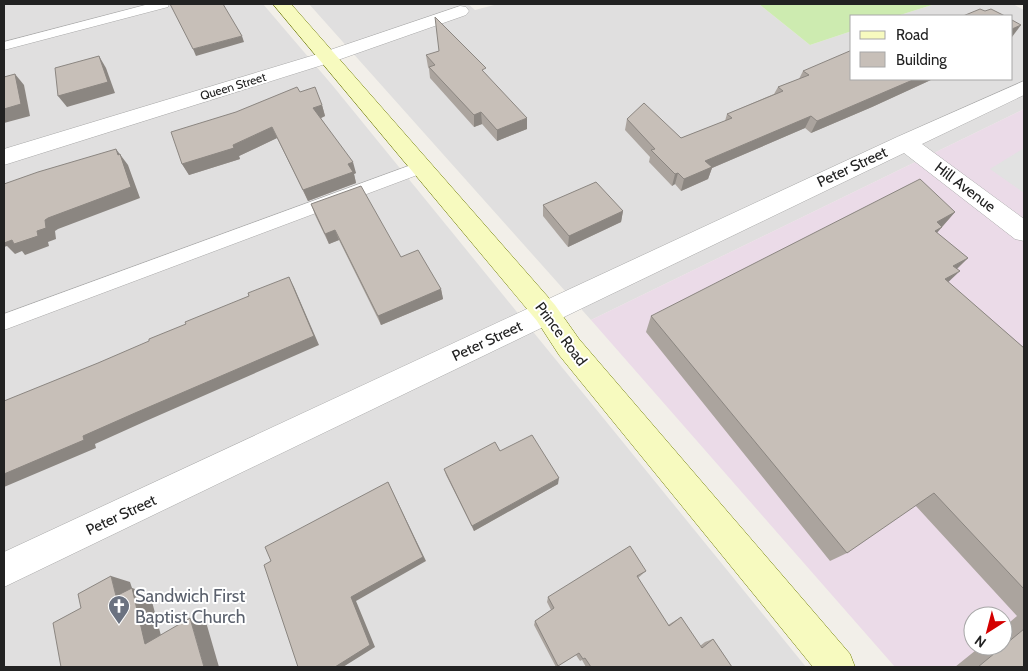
<svg xmlns="http://www.w3.org/2000/svg" width="1028" height="671" viewBox="0 0 1028 671" font-family="Cabin,sans-serif">
<style>
.residential{fill:#e0dfdf}
.industrial{fill:#ebdbe8;fill-rule:evenodd}
.grass{fill:#cdebb0}
.parking{fill:#e2e2e2}
.lines{fill:none;stroke-linecap:round;stroke-linejoin:round}
.lane-casing{stroke:#a9a9a9;stroke-width:1}
.street-casing{stroke:#a9a9a9;stroke-width:1}
.secondary-casing{stroke:#707d05;stroke-width:1}
.lane{fill:#fff;fill-rule:evenodd}
.street{fill:#fff;fill-rule:evenodd}
.secondary{fill:#f7fabf;fill-rule:evenodd}
.wall{fill:#aba49e}
.shaded-wall{fill:#8b8681}
.building{fill:#c7bfb8;stroke:#8b8681}
.labels{text-anchor:middle;dominant-baseline:central;stroke-width:4;stroke-linejoin:round;paint-order:stroke}
.far-street-label{font-size:12px;fill:#222;stroke:#fff}
.street-label{font-size:15px;fill:#222;stroke:#fff}
.near-worship-label{font-size:18px;fill:#5b616d;stroke:#fff;text-anchor:start}
</style>
<rect width="100%" height="100%" fill="#f2efe9"/>
<g class="residential">
<path d="M4,4H263L333,86L806,667H4Z"/>
<path d="M309,4H468L475,10L498,4H759L810,45L852,31V79H1012V16H897L935,4H1013L1024,10V109L591,320Z"/>
</g>
<path class="industrial" d="M1024,109V667H895L591,320ZM973,616H1003V646H973Z"/>
<path class="grass" d="M759,4H935L897,16H852V31L810,45Z"/>
<path class="parking" d="M1024,148V193L990,169Z"/>
<g class="lines">
<g class="lane-casing">
<g id="lane">
<path d="M149,4H169L168,7L4,50V42Z"/>
<path d="M422,161L428,163L430,167L428,171L4,330V314Z"/>
</g>
</g>
<g class="street-casing">
<g id="street">
<path d="M460,6L466,7L469,11L466,15L335,61L4,165V149L321,53Z"/>
<path d="M1024,81V95L922,144L1024,219V241L1015,239L904,153L4,587V552L897,137Z"/>
</g>
</g>
<g class="secondary-casing">
<path id="secondary" d="M273,4H291L555,305L579,339L850,654L855,667H813L559,355L537,321Z"/>
</g>
<use href="#lane" class="lane"/>
<use href="#street" class="street"/>
<use href="#secondary" class="secondary"/>
</g>
<g class="wall">
<path d="M426,55L486,74L527,129L497,141L482,124L474,127L430,78L429,69L428,67Z"/>
<path d="M803,71L852,79H933L872,107L811,133L805,128L712,168L708,179L681,191L675,184L672,186L649,162L650,157L625,130L627,119L681,138L725,121L727,114L774,94L778,87L799,79Z"/>
<path d="M300,92L322,105L325,116L321,118L356,173L354,174L356,183L308,201L277,138L239,156L240,159L189,175L182,164Z"/>
<path d="M311,204L401,257L441,289L443,299L381,325L339,240L329,244L315,215Z"/>
<path d="M543,205L623,211L621,222L568,247L543,216Z"/>
<path d="M955,212L937,233L968,258L957,269L948,282L1024,348V667H955L981,646H1003V628L1017,616L915,505L847,553L830,561L646,332L651,316Z"/>
<path d="M444,469L558,484L474,531L446,475Z"/>
<path d="M646,571L638,578L668,625L681,617L700,646L705,642L713,639L732,667H586L582,660L580,661L576,655L556,667L534,625L535,621L551,610L547,602L548,597Z"/>
</g>
<g class="shaded-wall">
<path d="M1021,25L1012,37V29Z"/>
<path d="M242,36L244,42L196,56L193,49Z"/>
<path d="M99,56L106,68L115,93L67,107L58,96Z"/>
<path d="M15,74L24,85L30,116L4,123V109Z"/>
<path d="M915,79H933L872,107L811,133L817,121Z"/>
<path d="M322,105L325,116L317,120L313,108Z"/>
<path d="M481,112L482,124L474,127V115Z"/>
<path d="M811,116L805,128L712,168L708,179L681,191L684,179L705,161Z"/>
<path d="M527,118V129L497,141V130Z"/>
<path d="M272,127L277,138L239,156L240,159L189,175L182,164L233,145Z"/>
<path d="M116,149L128,165L140,198L58,229L55,231L56,239L48,242L49,246L25,255L22,251L15,254L7,246L4,247V235L37,231L45,220L118,155Z"/>
<path d="M353,162L356,173L354,174L356,183L308,201L303,190L348,164Z"/>
<path d="M678,173L675,184L672,186L675,174Z"/>
<path d="M623,211L621,222L568,247L569,236Z"/>
<path d="M955,212L926,245L937,222Z"/>
<path d="M335,230L339,240L329,244L325,234Z"/>
<path d="M968,258L950,275L953,266Z"/>
<path d="M960,271L942,288L945,279Z"/>
<path d="M289,277L294,287L319,345L146,421L95,444L96,448L4,487V474Z"/>
<path d="M441,289L443,299L381,325L378,316Z"/>
<path d="M559,478L558,484L474,531L472,526Z"/>
<path d="M388,482L426,561L356,601L375,647L343,667H335L351,597Z"/>
<path d="M111,576L130,582L132,588L150,594L164,647L145,644L116,596Z"/>
<path d="M190,618L206,622L219,667H204Z"/>
</g>
<g class="building">
<path d="M170,4H223L242,36L193,49Z"/>
<path d="M980,9L985,11L991,9L1005,16H963Z"/>
<path d="M435,17L486,68L482,70L527,118L497,130L481,112L474,115L429,67L435,65L426,55L439,51Z"/>
<path d="M1012,20L1021,25L1012,29Z"/>
<path d="M852,50V79H915L817,121L811,116L705,161L712,167L684,179L678,173L675,174L651,150L655,149L627,119L644,103L681,138L732,118L727,114L783,91L778,87L809,75L803,71Z"/>
<path d="M99,56L108,82L58,96L55,68Z"/>
<path d="M4,73V77L15,74L21,104L4,109Z"/>
<path d="M297,87L300,92L315,87L322,105L313,108L353,162L348,164L353,172L303,190L272,127L233,145L234,148L182,164L171,132L236,112Z"/>
<path d="M116,149L118,155L120,154L131,187L48,218L45,220L46,228L37,231L38,236L14,244L12,240L4,243V184L38,172Z"/>
<path d="M920,179L955,212L937,222L942,227L935,231L968,258L953,266L960,271L945,279L1024,348V589L934,493L847,553L651,316Z"/>
<path d="M596,182L623,211L569,236L543,205Z"/>
<path d="M361,186L401,257L418,250L441,289L378,316L335,230L325,234L311,204Z"/>
<path d="M289,277L314,336L135,413L83,436L84,440L4,474V401L98,363L149,341V339L186,324L185,322L249,296L248,293Z"/>
<path d="M532,435L559,478L472,526L444,469L495,442L500,451Z"/>
<path d="M388,482L423,557L351,597L370,645L335,667H298L264,565L271,561L265,547Z"/>
<path d="M630,546L646,571L637,576L669,626L681,617L702,648L713,639L732,667H591L585,658L583,659L579,653L558,666L535,621L554,608L548,597Z"/>
<path d="M111,576L116,596L132,588L145,644L190,618L204,667H61L53,623L81,608L78,594Z"/>
<path d="M1024,629V667H978Z"/>
</g>
<defs>
<g id="church-pin" transform="scale(1.125)"><path d="M0 17L-7.5 6A9.5 9.5 0 1 1 7.5 6Z" fill="#6b7280" stroke="#fff"/><path d="M-1.2-6h2.4v3.5h3.3v2.4h-3.3V6h-2.4V-.1h-3.3v-2.4h3.3Z" fill="#fff"/></g>
</defs>
<g fill-rule="evenodd">
<use href="#church-pin" x="119" y="606"/>
</g>
<g class="labels">
<g class="far-street-label">
<text transform="translate(233 86) rotate(-17)">Queen Street</text>
</g>
<g class="street-label">
<text transform="translate(852 167) rotate(-25)">Peter Street</text>
<text transform="translate(965 187) rotate(37)">Hill Avenue</text>
<text transform="translate(561 334) rotate(53)">Prince Road</text>
<text transform="translate(487 341) rotate(-25)">Peter Street</text>
<text transform="translate(121 515) rotate(-25)">Peter Street</text>
</g>
<g class="near-worship-label">
<text x="135" y="596">Sandwich First<tspan x="135" dy="21">Baptist Church</tspan></text>
</g>
</g>
<rect width="1028" height="671" fill="none" stroke="#222222" stroke-width="10"/>
<rect x="850" y="15" width="162" height="65" fill="#ffffff" stroke="#a7a7a7"/>
<rect x="860" y="31" width="25" height="8" fill="#f7fabf" stroke="#a7a7a7"/>
<text x="896" y="40" font-size="15" fill="#222222">Road</text>
<rect x="860" y="52" width="25" height="15" fill="#c7bfb8" stroke="#a7a7a7"/>
<text x="896" y="65" font-size="15" fill="#222222">Building</text>
<g transform="translate(988 631) rotate(216)"><circle r="24" fill="#ffffff" stroke="#a7a7a7"/>
<path d="M0-4L9 19L0 12L-9 19Z" fill="#d40000"/>
<text y="-8" font-size="14" font-weight="bold" text-anchor="middle" fill="#222222">N</text>
</g>
</svg>
